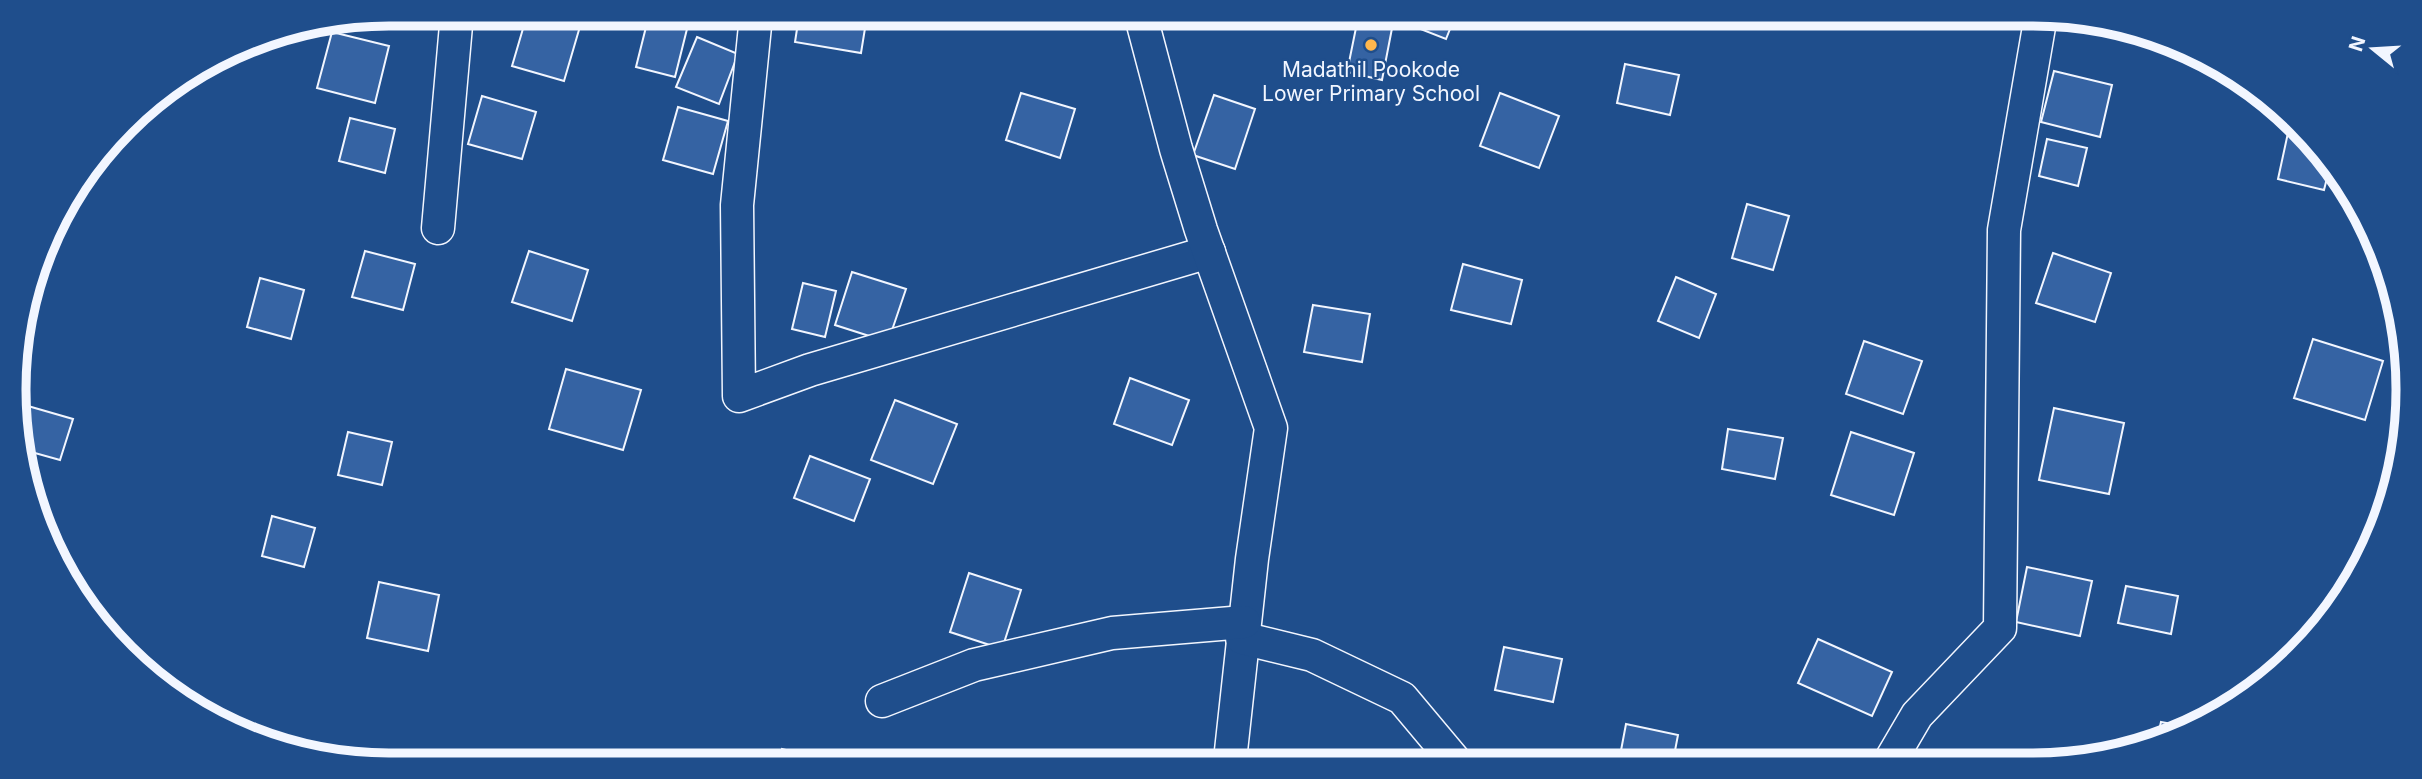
<svg xmlns="http://www.w3.org/2000/svg" width="2422" height="779" viewBox="0 0 2422 779" font-family="Inter,sans-serif">
<style>
.building{fill:#3563a3;stroke:#f2f6ff;stroke-width:2}
.lines{fill:none;stroke-linecap:round;stroke-linejoin:round}
.street-casing{stroke:#f2f6ff;stroke-width:35}
.street{stroke:#1f4e8c;stroke-width:32}
.poi-dot{fill:#ffb74d;stroke:#1f4e8c;stroke-width:2.5}
.labels{text-anchor:middle;dominant-baseline:central;stroke-width:5;stroke-linejoin:round;paint-order:stroke}
.poi-label{font-size:21px;fill:#f2f6ff;stroke:#1f4e8c}
.rim{fill:none;stroke:#f2f6ff;stroke-width:9}
</style>
<rect width="100%" height="100%" fill="#1f4e8c"/>
<g class="building">
<path d="M527,15H553L581,23L564,81L512,66Z"/>
<path d="M799,16H867L861,53L795,42Z"/>
<path d="M1358,18H1394L1382,80L1347,72Z"/>
<path d="M1407,18L1454,19L1446,39L1405,23Z"/>
<path d="M648,19L687,29L675,77L636,67Z"/>
<path d="M332,32L389,46L375,103L317,88Z"/>
<path d="M697,37L738,54L719,104L676,87Z"/>
<path d="M1625,64L1679,75L1670,115L1617,103Z"/>
<path d="M2054,71L2112,85L2100,137L2041,122Z"/>
<path d="M1021,93L1075,109L1060,158L1006,140Z"/>
<path d="M1500,93L1559,116L1539,168L1480,146Z"/>
<path d="M1214,95L1255,109L1235,169L1193,155Z"/>
<path d="M482,96L536,112L522,159L468,144Z"/>
<path d="M678,107L728,121L713,174L663,160Z"/>
<path d="M350,118L395,129L385,173L339,161Z"/>
<path d="M2289,128L2293,129L2330,166L2324,190L2278,179Z"/>
<path d="M2047,139L2087,148L2078,186L2039,176Z"/>
<path d="M1747,204L1789,216L1773,270L1732,258Z"/>
<path d="M365,251L415,264L403,310L352,297Z"/>
<path d="M529,251L588,270L572,321L512,302Z"/>
<path d="M2053,253L2111,273L2095,322L2036,303Z"/>
<path d="M1463,264L1522,280L1511,324L1451,310Z"/>
<path d="M852,272L906,289L888,342L835,325Z"/>
<path d="M1676,277L1716,294L1699,338L1658,321Z"/>
<path d="M260,278L304,290L291,339L247,327Z"/>
<path d="M803,283L836,291L825,337L792,329Z"/>
<path d="M31,296L36,298L18,348L17,341Z"/>
<path d="M1313,305L1370,314L1362,362L1304,352Z"/>
<path d="M2313,339L2383,361L2365,420L2294,398Z"/>
<path d="M1864,341L1922,361L1903,414L1846,394Z"/>
<path d="M566,369L641,390L623,450L549,429Z"/>
<path d="M1130,378L1189,400L1172,445L1114,424Z"/>
<path d="M895,400L957,424L933,484L871,460Z"/>
<path d="M21,404L73,419L60,460L24,450Z"/>
<path d="M2054,408L2124,423L2109,494L2039,480Z"/>
<path d="M1728,429L1783,438L1775,479L1722,469Z"/>
<path d="M348,432L392,442L382,485L338,475Z"/>
<path d="M1851,432L1914,453L1894,515L1831,495Z"/>
<path d="M810,456L870,479L854,521L794,498Z"/>
<path d="M272,516L315,528L304,567L262,556Z"/>
<path d="M2027,567L2092,581L2080,636L2016,622Z"/>
<path d="M969,573L1021,590L1002,649L950,632Z"/>
<path d="M379,582L439,595L428,651L367,638Z"/>
<path d="M2126,586L2178,596L2171,634L2118,623Z"/>
<path d="M1818,639L1892,672L1872,716L1798,683Z"/>
<path d="M1504,647L1562,659L1553,702L1495,690Z"/>
<path d="M2161,722L2194,728L2157,739Z"/>
<path d="M1626,724L1678,735L1673,761H1619Z"/>
<path d="M782,749L822,759H779Z"/>
</g>
<g class="lines">
<g class="street-casing">
<g id="street">
<path d="M756,16L737,205L739,396L810,370L1209,252"/>
<path d="M1141,17L1176,149L1201,230L1271,428L1252,559L1230,760"/>
<path d="M438,228L457,14"/>
<path d="M1242,638L1312,655L1402,698L1454,760"/>
<path d="M882,701L974,665L1112,633L1244,622"/>
<path d="M1890,761L1917,715L2000,628L2004,230L2040,21"/>
</g>
</g>
<use href="#street" class="street"/>
</g>
<circle class="poi-dot" cx="1371" cy="45" r="7"/>
<g class="labels">
<g class="poi-label">
<text x="1371" y="69">Madathil Pookode<tspan x="1371" dy="24">Lower Primary School</tspan></text>
</g>
</g>
<path d="M0 0H2422V779H0ZM389 26H2033A363 363 0 0 1 2396 389V390A363 363 0 0 1 2033 753H389A363 363 0 0 1 26 390V389A363 363 0 0 1 389 26Z" fill="#1f4e8c" fill-rule="evenodd"/>
<path class="rim" d="M389 26H2033A363 363 0 0 1 2396 389V390A363 363 0 0 1 2033 753H389A363 363 0 0 1 26 390V389A363 363 0 0 1 389 26Z"/>
<g transform="translate(2373 49) rotate(288)" stroke="#1f4e8c" stroke-width="5" paint-order="stroke">
<path d="M0-5L12 26L0 18L-12 26Z" fill="#f2f6ff"/>
<text y="-10" font-size="19" font-weight="bold" text-anchor="middle" fill="#f2f6ff">N</text>
</g>
</svg>
